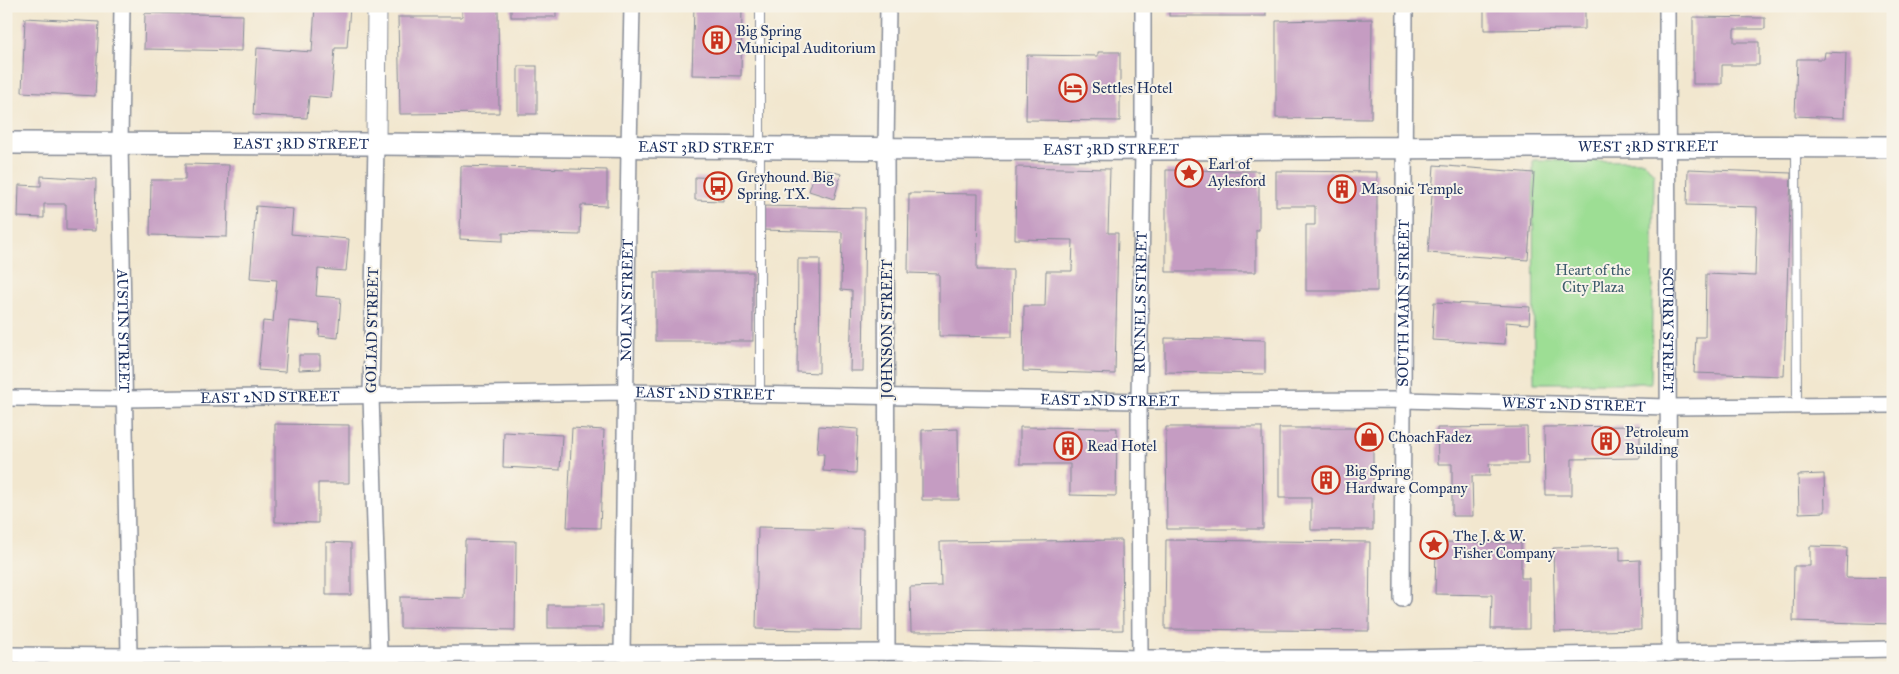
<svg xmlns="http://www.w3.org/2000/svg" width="1899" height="674" viewBox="0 0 1899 674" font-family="'IM FELL Great Primer',serif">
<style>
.green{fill:#9dde94;stroke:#5c8679}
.building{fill:#c59cc2}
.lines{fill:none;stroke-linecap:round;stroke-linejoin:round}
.service-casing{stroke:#868b96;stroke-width:10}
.minor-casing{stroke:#868b96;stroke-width:18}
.tertiary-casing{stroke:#868b96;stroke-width:21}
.secondary-casing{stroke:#868b96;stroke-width:24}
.service{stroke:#fff;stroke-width:8}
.minor{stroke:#fff;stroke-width:15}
.tertiary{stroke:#fff;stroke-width:19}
.secondary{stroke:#fff;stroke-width:21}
.labels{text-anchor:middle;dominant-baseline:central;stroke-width:4;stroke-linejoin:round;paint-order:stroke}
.poi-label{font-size:15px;fill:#1b2f5e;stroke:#f7f3e8;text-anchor:start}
.street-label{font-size:15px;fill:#1b2f5e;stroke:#f7f3e8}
.park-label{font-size:15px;fill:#3c5b6c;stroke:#f7f3e8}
</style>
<rect width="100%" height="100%" fill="#f7f3e8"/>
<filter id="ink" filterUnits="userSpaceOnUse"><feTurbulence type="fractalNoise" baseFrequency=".02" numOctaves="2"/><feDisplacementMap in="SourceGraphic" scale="10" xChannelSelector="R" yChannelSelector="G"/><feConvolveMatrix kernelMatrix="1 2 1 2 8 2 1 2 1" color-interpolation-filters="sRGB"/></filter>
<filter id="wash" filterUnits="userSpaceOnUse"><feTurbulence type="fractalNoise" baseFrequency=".0096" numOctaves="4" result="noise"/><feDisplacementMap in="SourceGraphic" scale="20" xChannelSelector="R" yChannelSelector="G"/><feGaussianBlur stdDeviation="1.12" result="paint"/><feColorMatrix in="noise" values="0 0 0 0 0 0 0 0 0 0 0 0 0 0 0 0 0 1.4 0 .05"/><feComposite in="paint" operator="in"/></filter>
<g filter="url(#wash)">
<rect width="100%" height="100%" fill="#f2e7cf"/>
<path class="green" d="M1533,160L1644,161L1654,174L1651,383H1534Z"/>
<g id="blocks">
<g class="building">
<path d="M315,6H350L347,48H335L331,98L309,96L307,118L253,115L257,48L312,52Z"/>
<path d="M462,6H498L499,113L400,114L398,17H462Z"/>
<rect x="511" y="6" width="45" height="11"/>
<path d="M694,6H742L741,76L692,75Z"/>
<rect x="1169" y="6" width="97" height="10"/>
<path d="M1484,6H1585V29L1484,30Z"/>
<path d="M145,13L243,15L242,51L144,49Z"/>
<path d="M1693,17L1765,18V29H1734V42H1759V65H1722V84H1693Z"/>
<path d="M25,18L99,22L95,96L22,92Z"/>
<path d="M1372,19L1371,119L1276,118V21Z"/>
<path d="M1098,52H1120V121L1026,120L1027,55L1098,56Z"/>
<path d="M1825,52L1846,53L1844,118L1795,116L1797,59H1824Z"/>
<rect x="518" y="66" width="19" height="48"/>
<path d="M185,164L229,165L227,237L150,235L151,180H185Z"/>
<path d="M1434,165L1534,173L1528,260L1428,253Z"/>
<path d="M461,166L607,170V206L581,205L580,235L503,233V241L460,239Z"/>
<path d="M816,167L841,174L834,199L809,191Z"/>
<path d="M1016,167L1110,169L1108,233H1118L1115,374L1023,371L1024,306H1045L1046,271H1072L1073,240L1015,239Z"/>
<path d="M1688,169L1791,173L1784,376L1694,373L1696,337H1705L1706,274L1755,276L1757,207L1687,205Z"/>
<path d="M1166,170L1259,171V230H1256V272H1166Z"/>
<path d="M1276,171L1377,172V291H1306V225H1315V206H1276Z"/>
<path d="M41,176L96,179L95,231L66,230V204H44V218L18,217L19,185L41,186Z"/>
<path d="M695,177L723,178V201L695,200Z"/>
<path d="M909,193L978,194L977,270H1013L1012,337L939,336V274L908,273Z"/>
<path d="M256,206L293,209L291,234L349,239L346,271L318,269L316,296L341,298L338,338L319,336L320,324L289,321L285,372L258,370L263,321L273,322L277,280L250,278Z"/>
<path d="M761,206L865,208L863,371H850L852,291L841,290L842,232L761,230Z"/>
<path d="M798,259H820L819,373L797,372Z"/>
<rect x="655" y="272" width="98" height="69"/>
<path d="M1434,302L1530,307L1529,324L1506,322L1505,344L1432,340Z"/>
<path d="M1165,338L1265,340V374L1165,372Z"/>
<path d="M299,355H320V369L299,370Z"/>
<path d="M275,424L349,425V483H318V523L275,522Z"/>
<path d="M819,426L858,429L856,473L823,471L824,454H817Z"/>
<path d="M1640,426V458L1572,459V495H1545L1544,427Z"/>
<path d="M1020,427L1117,428L1116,496L1070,495V464H1020Z"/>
<path d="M1166,427H1262L1263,529H1167Z"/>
<path d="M1527,427L1528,464H1489L1490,476H1472L1473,516H1452V464H1438L1437,428Z"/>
<path d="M572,428L604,430L600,528L567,527Z"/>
<path d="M1279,428H1373V530H1311V498H1279Z"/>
<path d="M958,429L959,500H922V430Z"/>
<path d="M504,432L562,435L560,470L503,467Z"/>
<path d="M1824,474L1825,512L1799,513L1798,475Z"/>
<path d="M758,527L863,529L862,631L756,629Z"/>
<path d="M465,540L516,541L515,630L400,628V597L464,598Z"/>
<path d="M1122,540L1123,630L911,632L910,587L941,586L940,542Z"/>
<path d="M1166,540L1370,542L1369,631L1165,629Z"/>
<path d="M326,542L351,543V595H326Z"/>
<path d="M1436,542L1521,543V578H1529V629H1491L1492,595L1435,594Z"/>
<path d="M1620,546V561L1640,560L1641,630L1555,632L1553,548Z"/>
<path d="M1810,546L1847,547L1846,577L1893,578V624L1793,621L1794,566H1810Z"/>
<rect x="548" y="605" width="55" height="23"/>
</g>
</g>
</g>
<g filter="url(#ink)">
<use href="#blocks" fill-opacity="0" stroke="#868b96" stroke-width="1"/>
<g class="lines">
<g class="service-casing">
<g id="service">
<path d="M1796,148L1797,406"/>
<path d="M760,394V6"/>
</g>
</g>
<g class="minor-casing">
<g id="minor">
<path id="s1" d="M122,6L120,143L129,656"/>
<path id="s2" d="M1667,6L1669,654"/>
<path d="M376,144L371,396L379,654"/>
<path id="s3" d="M6,398L124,399L626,392L1139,401L1403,400L1668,407L1893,405"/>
<path id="s4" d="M1402,599L1405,6"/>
<path d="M887,652L886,149L888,6"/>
<path id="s5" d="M622,654L629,148L632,6"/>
<path d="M6,655L129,656L887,652L1140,658H1396L1893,649"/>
<path id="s6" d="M1140,658L1139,401L1143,149V6"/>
</g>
</g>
<g class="tertiary-casing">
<path id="tertiary" d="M376,144L377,6"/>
</g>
<g class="secondary-casing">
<g id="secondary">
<path id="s7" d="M6,143C129,144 253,143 376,144C632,146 888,151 1144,149C1394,148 1643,145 1893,147"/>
</g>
</g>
<use href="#service" class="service"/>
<use href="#minor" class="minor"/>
<use href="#tertiary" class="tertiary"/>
<use href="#secondary" class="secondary"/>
</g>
</g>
<defs>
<g id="building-ring" transform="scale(1.4375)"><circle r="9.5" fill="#f7f3e8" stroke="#c8321e" stroke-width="1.5"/><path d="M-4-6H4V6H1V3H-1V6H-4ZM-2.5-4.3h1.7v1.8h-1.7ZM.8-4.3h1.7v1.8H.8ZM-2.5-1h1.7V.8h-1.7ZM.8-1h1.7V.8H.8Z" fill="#c8321e"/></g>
<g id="hotel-ring" transform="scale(1.4375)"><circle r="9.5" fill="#f7f3e8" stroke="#c8321e" stroke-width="1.5"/><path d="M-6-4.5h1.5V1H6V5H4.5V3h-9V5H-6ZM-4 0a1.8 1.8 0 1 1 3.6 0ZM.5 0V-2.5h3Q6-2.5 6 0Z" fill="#c8321e"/></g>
<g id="sight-ring" transform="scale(1.4375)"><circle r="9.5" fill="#f7f3e8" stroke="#c8321e" stroke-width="1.5"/><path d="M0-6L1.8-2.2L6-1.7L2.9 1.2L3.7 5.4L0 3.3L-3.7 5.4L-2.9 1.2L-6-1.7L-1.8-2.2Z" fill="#c8321e"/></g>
<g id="bus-ring" transform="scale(1.4375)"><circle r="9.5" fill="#f7f3e8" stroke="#c8321e" stroke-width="1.5"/><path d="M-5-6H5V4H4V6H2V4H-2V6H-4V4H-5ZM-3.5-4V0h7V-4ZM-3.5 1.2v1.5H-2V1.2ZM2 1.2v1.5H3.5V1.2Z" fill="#c8321e"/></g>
<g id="shop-ring" transform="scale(1.4375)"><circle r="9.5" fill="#f7f3e8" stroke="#c8321e" stroke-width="1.5"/><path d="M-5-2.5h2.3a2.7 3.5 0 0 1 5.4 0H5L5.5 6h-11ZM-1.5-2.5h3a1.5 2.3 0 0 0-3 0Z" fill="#c8321e"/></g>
</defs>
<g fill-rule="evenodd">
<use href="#building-ring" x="717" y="40"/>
<use href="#hotel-ring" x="1073" y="88"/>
<use href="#sight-ring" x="1189" y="173"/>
<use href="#bus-ring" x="718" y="186"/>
<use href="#building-ring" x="1342" y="189"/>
<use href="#shop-ring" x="1369" y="437"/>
<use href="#building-ring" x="1606" y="441"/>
<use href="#building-ring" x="1068" y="446"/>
<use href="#building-ring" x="1326" y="480"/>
<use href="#sight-ring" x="1434" y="545"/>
</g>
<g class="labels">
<g class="poi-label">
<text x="736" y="31">Big Spring<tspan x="736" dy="17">Municipal Auditorium</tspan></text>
<text x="1092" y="88">Settles Hotel</text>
<text x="1208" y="164">Earl of<tspan x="1208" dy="17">Aylesford</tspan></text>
<text x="737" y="177">Greyhound. Big<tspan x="737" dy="17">Spring. TX.</tspan></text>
<text x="1361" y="189">Masonic Temple</text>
<text x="1625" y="432">Petroleum<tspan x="1625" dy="17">Building</tspan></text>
<text x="1388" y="437">ChoachFadez</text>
<text x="1087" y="446">Read Hotel</text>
<text x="1345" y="471">Big Spring<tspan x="1345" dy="17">Hardware Company</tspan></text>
<text x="1453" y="536">The J. &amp; W.<tspan x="1453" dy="17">Fisher Company</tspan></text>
</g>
<g class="street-label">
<text stroke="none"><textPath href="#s7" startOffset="295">EAST 3RD STREET</textPath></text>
<text stroke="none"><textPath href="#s7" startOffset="1642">WEST 3RD STREET</textPath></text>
<text stroke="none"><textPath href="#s7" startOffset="700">EAST 3RD STREET</textPath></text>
<text stroke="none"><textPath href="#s7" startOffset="1105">EAST 3RD STREET</textPath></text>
<text stroke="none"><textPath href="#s5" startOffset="354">NOLAN STREET</textPath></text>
<text stroke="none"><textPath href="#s6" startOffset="356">RUNNELS STREET</textPath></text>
<text stroke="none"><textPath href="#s4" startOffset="296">SOUTH MAIN STREET</textPath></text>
<text transform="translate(887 329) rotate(-90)">JOHNSON STREET</text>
<text transform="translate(372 330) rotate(-89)">GOLIAD STREET</text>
<text stroke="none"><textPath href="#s2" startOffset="324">SCURRY STREET</textPath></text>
<text stroke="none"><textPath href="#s1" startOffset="325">AUSTIN STREET</textPath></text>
<text stroke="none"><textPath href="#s3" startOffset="699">EAST 2ND STREET</textPath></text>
<text stroke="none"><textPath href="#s3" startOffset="264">EAST 2ND STREET</textPath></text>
<text stroke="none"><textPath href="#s3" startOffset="1104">EAST 2ND STREET</textPath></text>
<text stroke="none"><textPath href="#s3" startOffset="1568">WEST 2ND STREET</textPath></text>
</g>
<g class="park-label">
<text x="1593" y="270">Heart of the<tspan x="1593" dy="17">City Plaza</tspan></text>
</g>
</g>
<rect width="1899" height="674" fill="none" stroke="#f7f3e8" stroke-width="25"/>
</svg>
